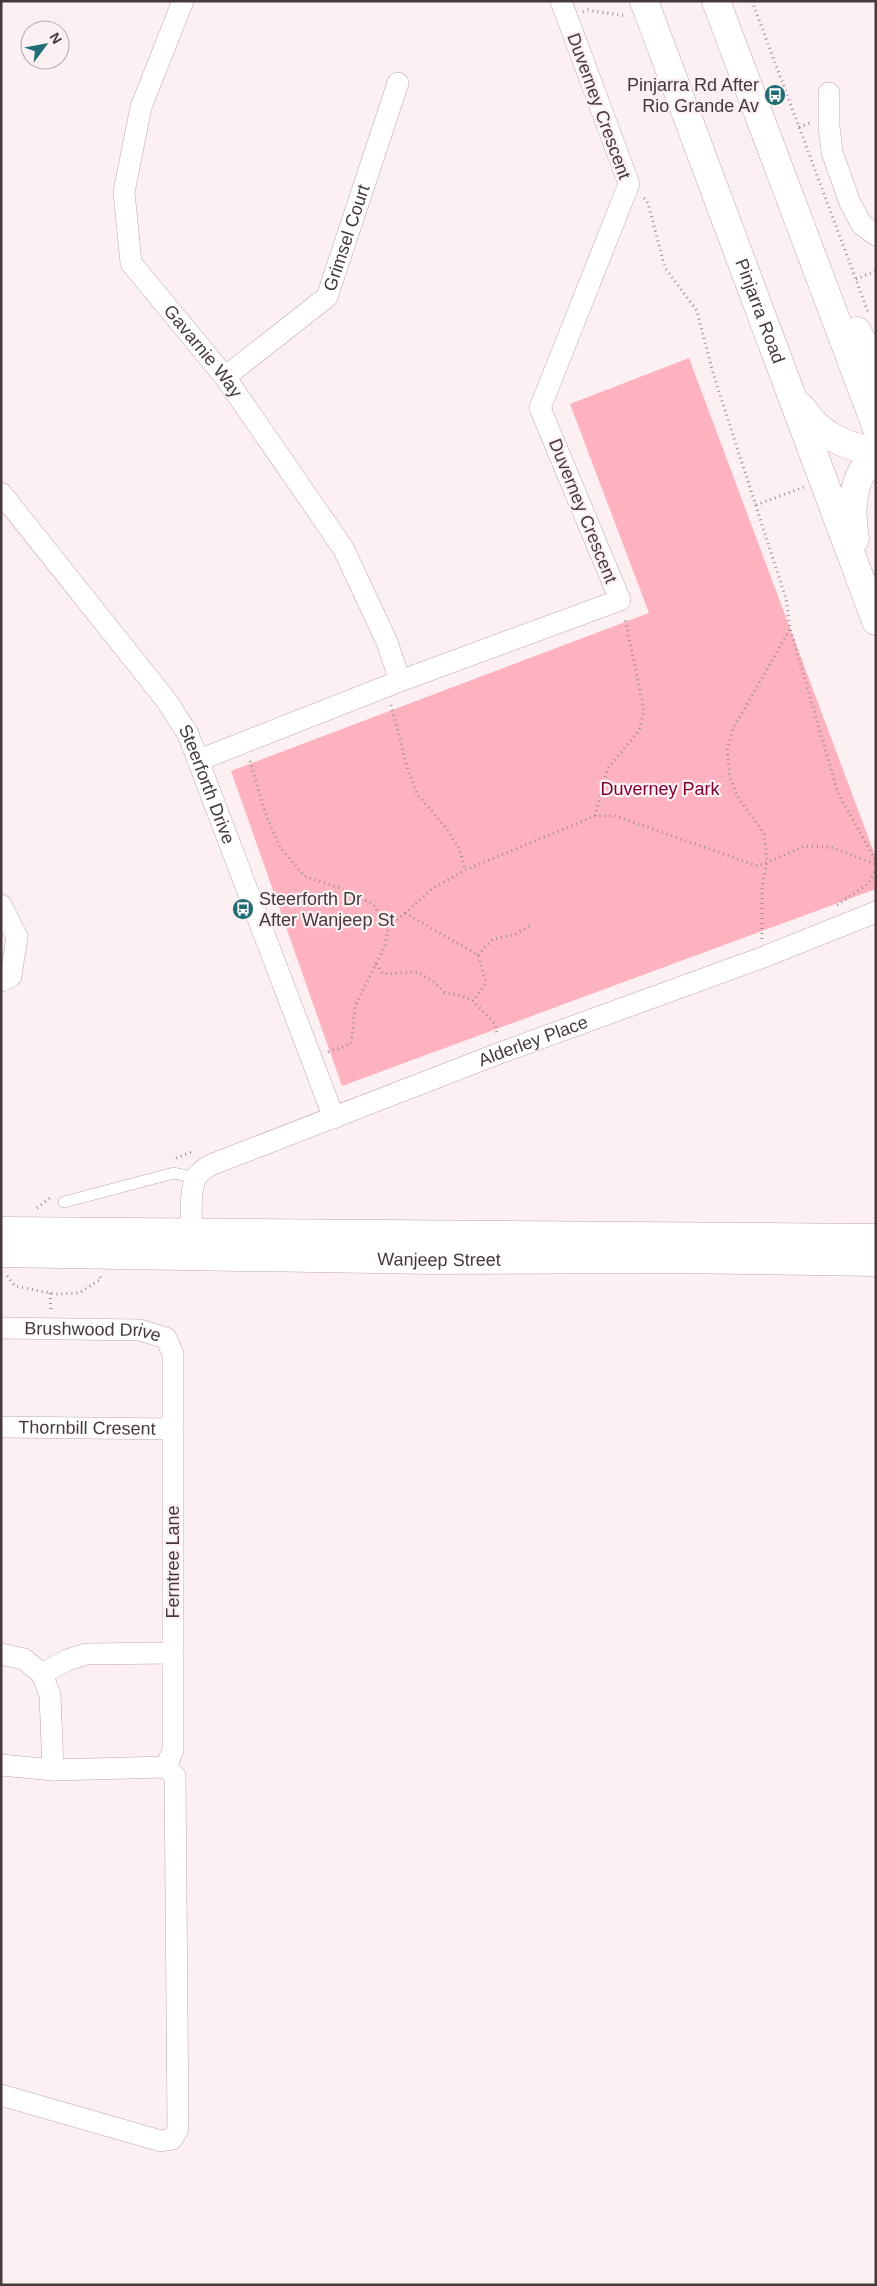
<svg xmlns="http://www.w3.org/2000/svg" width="877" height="2286" viewBox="0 0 877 2286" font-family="Helvetica,sans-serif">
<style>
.green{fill:#feb1bf}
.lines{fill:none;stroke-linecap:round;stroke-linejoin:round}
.lane-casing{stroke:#c2a6aa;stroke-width:12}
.street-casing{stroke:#c2a6aa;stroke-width:22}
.secondary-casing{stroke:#c2a6aa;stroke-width:29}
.primary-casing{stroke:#c2a6aa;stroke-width:29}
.path{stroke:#9c9092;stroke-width:3;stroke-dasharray:1 4;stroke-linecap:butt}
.lane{stroke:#fff;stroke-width:11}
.street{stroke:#fff;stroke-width:21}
.secondary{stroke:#fff;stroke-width:28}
.primary{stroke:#fff;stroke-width:28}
.labels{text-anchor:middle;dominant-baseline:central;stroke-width:4.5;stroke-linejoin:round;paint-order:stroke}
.poi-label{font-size:18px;fill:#45393b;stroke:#fcf0f2;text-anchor:end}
.street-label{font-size:18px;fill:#45393b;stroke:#fcf0f2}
.park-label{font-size:18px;fill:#7d0032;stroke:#fcf0f2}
</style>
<rect width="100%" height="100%" fill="#fcf0f2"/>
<path class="green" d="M689,358L876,858V889L342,1086L231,771L649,613L570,404Z"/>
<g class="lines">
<g class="lane-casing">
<path id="lane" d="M64,1202L174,1173L195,1178"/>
</g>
<g class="street-casing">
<g id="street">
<path id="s1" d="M183,1L141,107L124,192L131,263L225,377L343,548L387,642L400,681"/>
<path d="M829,93V126L832,152L850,203L862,225L876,235"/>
<path id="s2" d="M225,377L327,297L398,83"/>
<path id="s3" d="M1,493L166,700L188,734L334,1118"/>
<path d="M199,760L400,681L620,600L540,408L629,184L561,1"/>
<path d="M1,905L17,937L11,976L1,981"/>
<path id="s4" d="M192,1248C192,1231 188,1189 197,1176C201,1170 206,1168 213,1164L500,1053L761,958L876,912"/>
<path id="s5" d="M1,1328L140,1330L166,1338L173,1354V1750L166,1767"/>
<path id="s6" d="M1,1427L173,1429"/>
<path d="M1,1654L24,1659L42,1674L67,1660L86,1654L173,1653"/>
<path d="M42,1674L50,1695L53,1770"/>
<path d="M1,1765L53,1770L166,1767"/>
<path d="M1,2095L161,2141L172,2139L178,2129L175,1776L166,1767"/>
</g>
</g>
<g class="secondary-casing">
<g id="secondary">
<path d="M1,1231L876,1238"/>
<path id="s7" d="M1,1253L431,1260L673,1259L876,1262"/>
</g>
</g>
<g class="primary-casing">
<g id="primary">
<path id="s8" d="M644,1L876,621"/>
<path d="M716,1L876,426"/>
<path d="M857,331L876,370"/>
<path d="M802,408C818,433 846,449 876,450"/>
<path d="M855,539C850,512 851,474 876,456"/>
</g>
</g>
<g class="path">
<path d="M752,1L868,312"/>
<path d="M583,12L588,10L626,16"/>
<path d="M799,127L810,123"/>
<path d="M644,198L648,203L665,268L697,311L713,373L786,599L790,628L838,793L876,861"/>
<path d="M856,279L876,271"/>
<path d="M756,505L804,487"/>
<path d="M391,705L408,770L417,794L447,829L460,850L465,870"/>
<path d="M250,761L266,815L280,847L304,876L339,888L373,904L388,928"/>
<path d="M595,816L608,768L639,731L644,710L625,618"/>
<path d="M837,905L868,884L876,869"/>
<path d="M405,913L478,955L486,983L473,1001"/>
<path d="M762,939V889L767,861L764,833L737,796L730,778L727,749L734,727L790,629"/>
<path d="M478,955L493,939L514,935L531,925"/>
<path d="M376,964L383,974L417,972L433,981L444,992L463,996L473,1001L495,1024L497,1035"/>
<path d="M328,1052L351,1044L355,1006L385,946L388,928L432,889L465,870L595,816H615L758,866L805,846L830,847L876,864"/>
<path d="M176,1158L194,1151"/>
<path d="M37,1208L50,1198"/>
<path d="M7,1276L15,1286L55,1294L79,1293L101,1279L100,1277"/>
<path d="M50,1293L51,1310"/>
</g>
<use href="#lane" class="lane"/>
<use href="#street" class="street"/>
<use href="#secondary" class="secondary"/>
<use href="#primary" class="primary"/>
</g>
<defs>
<g id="bus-disc" transform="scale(1.125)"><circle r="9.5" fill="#226d74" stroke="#fcf0f2"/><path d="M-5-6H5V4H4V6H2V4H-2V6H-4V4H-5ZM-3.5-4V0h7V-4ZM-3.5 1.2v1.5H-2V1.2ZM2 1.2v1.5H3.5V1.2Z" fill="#fff"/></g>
</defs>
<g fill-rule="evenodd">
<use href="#bus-disc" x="775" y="95"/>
<use href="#bus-disc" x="243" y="909"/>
</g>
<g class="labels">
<g class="poi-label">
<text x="759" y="85">Pinjarra Rd After<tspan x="759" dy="21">Rio Grande Av</tspan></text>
<text x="259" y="899" text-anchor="start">Steerforth Dr<tspan x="259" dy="21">After Wanjeep St</tspan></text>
</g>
<g class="street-label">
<text transform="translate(599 106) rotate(70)">Duverney Crescent</text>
<text stroke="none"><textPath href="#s2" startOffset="192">Grimsel Court</textPath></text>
<text stroke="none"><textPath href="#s8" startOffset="331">Pinjarra Road</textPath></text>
<text stroke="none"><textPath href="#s1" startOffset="386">Gavarnie Way</textPath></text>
<text transform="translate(583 511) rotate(68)">Duverney Crescent</text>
<text stroke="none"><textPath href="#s3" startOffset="359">Steerforth Drive</textPath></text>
<text stroke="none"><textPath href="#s4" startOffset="436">Alderley Place</textPath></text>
<text stroke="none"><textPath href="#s7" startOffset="438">Wanjeep Street</textPath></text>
<text stroke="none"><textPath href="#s5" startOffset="92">Brushwood Drive</textPath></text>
<text stroke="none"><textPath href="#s6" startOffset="86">Thornbill Cresent</textPath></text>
<text transform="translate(173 1562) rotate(-90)">Ferntree Lane</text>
</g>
<g class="park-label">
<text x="660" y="789">Duverney Park</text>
</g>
</g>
<rect width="877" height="2286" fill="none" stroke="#45393b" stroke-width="5"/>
<g transform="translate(45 45) rotate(58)"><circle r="24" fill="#fcf0f2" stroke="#b3a7a9"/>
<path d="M0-4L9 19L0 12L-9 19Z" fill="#226d74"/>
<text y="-8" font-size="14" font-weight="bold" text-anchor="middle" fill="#45393b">N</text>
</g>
</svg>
